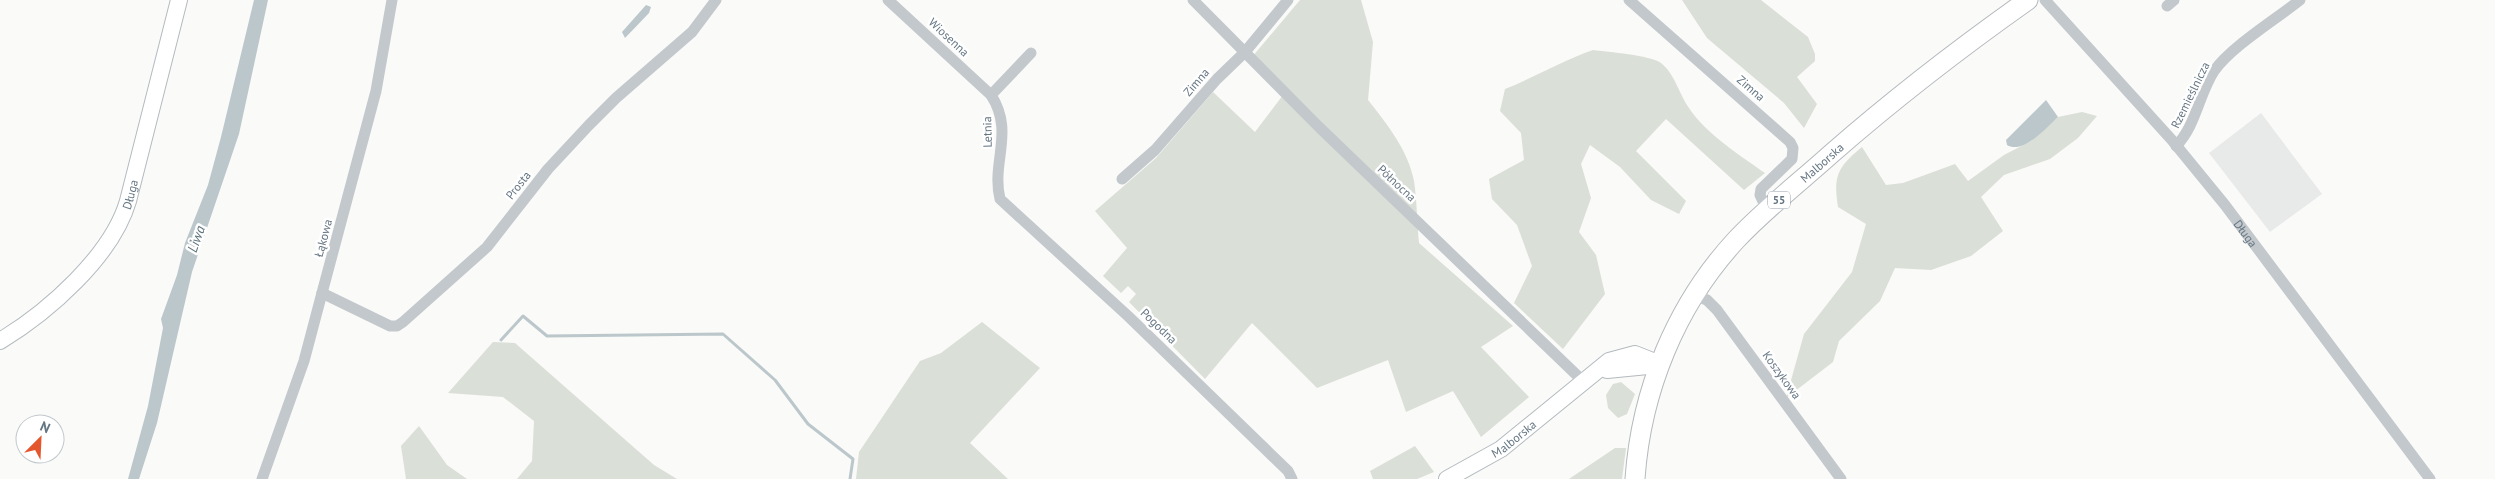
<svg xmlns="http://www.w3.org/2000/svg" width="2495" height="479" viewBox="0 0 2495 479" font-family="'PT Sans',sans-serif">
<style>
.built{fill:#e8e9e9}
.green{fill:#dadfd7}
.water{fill:#bbc7cb}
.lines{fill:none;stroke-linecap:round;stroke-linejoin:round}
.stream{stroke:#bbc7cb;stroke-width:3}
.secondary-casing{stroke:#b3babf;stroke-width:18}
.primary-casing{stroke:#b5babe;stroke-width:21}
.street{stroke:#c3c8cc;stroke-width:11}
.secondary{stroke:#fff;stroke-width:16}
.primary{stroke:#fff;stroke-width:19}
.labels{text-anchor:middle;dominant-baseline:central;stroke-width:5;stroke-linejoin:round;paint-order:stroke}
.shield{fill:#fff;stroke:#939fa8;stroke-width:1}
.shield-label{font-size:11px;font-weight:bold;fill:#657683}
.street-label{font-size:12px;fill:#657683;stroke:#fff}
.water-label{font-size:14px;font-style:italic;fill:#60757c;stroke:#fff}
</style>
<rect width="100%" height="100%" fill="#fafaf8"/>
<path class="built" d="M2261,113L2322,194L2270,232L2209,153Z"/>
<g class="green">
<path d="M1300,0H1361L1373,42L1368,100C1387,124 1408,150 1414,181C1417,201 1417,223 1419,243L1513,326L1481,347L1529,397L1481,437L1453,391L1406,412L1388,360L1317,388L1252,323L1205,379L1129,302L1136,294L1128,286L1121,293L1103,276L1127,248L1095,211L1156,158L1213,92L1255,132L1286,91L1252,57Z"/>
<path d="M1682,0H1761L1808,37L1815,54V61L1797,77L1817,104L1804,128L1784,103L1707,38Z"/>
<path d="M1593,50C1608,52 1650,55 1661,63C1675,74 1679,94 1689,108C1704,132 1742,157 1765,173L1744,190L1666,119L1636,151L1686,201L1679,214L1651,200L1620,167L1590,145L1581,164L1591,198L1579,232L1596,255L1605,294L1563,349L1514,303L1532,266L1517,225L1492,199L1489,179L1524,160L1521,133L1500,111L1505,89C1535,77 1562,61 1593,50Z"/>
<path d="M2082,112L2097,116L2078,138L2050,159L2004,175L1981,197L2003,231L1971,256L1931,270L1895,268L1880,301L1839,341L1833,362L1786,398L1804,334L1852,272L1866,224L1838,207C1833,175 1838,167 1862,147L1886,185L1903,183L1955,164L1968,181L2004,155L2031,141L2058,117Z"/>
<path d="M982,322L1040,368L970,443L1008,479H856L859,452L920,361L941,353Z"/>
<path d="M493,342L515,343L654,465L677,479H517L532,461L534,421L503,397L448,393Z"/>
<path d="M1621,382L1635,394L1627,414L1618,418L1608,408L1606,395L1613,384Z"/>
<path d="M419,426L447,465L467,479H406L401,446Z"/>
<path d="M1415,446L1434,472L1417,479H1373L1370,471Z"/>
<path d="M1615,448H1626L1622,479H1569Z"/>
</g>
<g class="water">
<path d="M254,0H268L239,134L192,272L157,423L139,479H128L148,406L163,328L161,319L177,275L185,243L208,185L221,137Z"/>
<path d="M646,5L651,7L649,13L625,38L622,32Z"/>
<path d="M2046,100L2058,117C2047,127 2023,155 2007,145L2006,140Z"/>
</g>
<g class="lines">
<path class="stream" d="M501,340L523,316L547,336L723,334L775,380L808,424L853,459L850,479"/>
<g class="secondary-casing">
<g id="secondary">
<path id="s2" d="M0,341C48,312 112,256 128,201L179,0"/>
<path d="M1607,370L1658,365"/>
<path id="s3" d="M1447,479L1501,449L1609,361L1635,354L1660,364"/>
</g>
</g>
<g class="primary-casing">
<g id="primary">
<path id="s4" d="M1635,479C1641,391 1676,305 1736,240C1765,209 1800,182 1831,154C1894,99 1960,48 2028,0"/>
</g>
</g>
<g class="street">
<path d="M888,0L991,95"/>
<path d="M1193,0L1319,127L1585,383"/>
<path d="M1629,0L1790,142L1793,148L1792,159L1761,189L1760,195L1767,210"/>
<path id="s1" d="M2045,0L2171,139L2225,205L2430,479"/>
<path d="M2167,6L2174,0"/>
<path d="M1031,53L991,95C1015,132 991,162 1000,199L1128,316L1288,471L1292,479"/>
<path d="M2176,146C2196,126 2199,94 2214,71C2232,46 2275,20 2300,0"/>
<path d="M1122,179L1155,150L1217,79L1245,52L1288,0"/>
<path d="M322,293L390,326H397L403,322L487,247L548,169L589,125L616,98L692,32L716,0"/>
<path d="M1694,295L1707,300L1717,310L1841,479"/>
<path d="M262,479L304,361L322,293L376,91L392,0"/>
</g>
<use href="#secondary" class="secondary"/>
<use href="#primary" class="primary"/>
</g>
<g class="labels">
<rect class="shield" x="1768" y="191.5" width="22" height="17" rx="4"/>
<g class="shield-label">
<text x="1779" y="200">55</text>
</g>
<g class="street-label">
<text transform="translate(949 37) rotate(43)">Wiosenna</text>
<text transform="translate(1196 82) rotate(-49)">Zimna</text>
<text transform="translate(1751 88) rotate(41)">Zimna</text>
<text transform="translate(2190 95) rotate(-64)">Rzemieślnicza</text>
<text transform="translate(987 132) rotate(-91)">Letnia</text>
<text stroke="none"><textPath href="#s4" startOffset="380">Malborska</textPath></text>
<text transform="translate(1397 183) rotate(43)">Północna</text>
<text transform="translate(518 185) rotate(-52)">Prosta</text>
<text stroke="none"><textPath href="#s2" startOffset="200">Długa</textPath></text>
<text stroke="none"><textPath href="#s1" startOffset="308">Długa</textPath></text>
<text transform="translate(323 238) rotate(-75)">Łąkowa</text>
<text transform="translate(1159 326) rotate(44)">Pogodna</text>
<text transform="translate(1782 375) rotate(54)">Koszykowa</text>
<text stroke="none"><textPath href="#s3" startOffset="78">Malborska</textPath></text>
</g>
<g class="water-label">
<text transform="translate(196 239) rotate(-71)">Liwa</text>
</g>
</g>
<g transform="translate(40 439) rotate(24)"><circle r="24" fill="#ffffff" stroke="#c1c8cd"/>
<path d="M0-4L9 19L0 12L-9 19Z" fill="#e4572e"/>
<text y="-8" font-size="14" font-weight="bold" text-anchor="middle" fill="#657683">N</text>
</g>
</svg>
